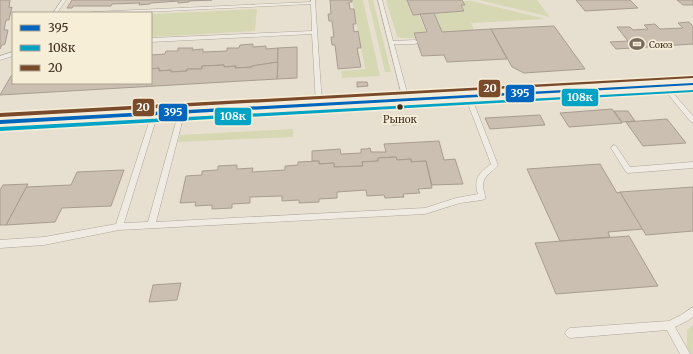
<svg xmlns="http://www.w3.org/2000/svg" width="693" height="354" viewBox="0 0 693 354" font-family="Merriweather,serif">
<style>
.green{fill:#d6d7b3}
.building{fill:#cbbfb2;stroke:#a89c90}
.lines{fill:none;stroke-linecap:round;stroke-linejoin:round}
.service-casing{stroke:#ada599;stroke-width:1}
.secondary-casing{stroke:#9c958a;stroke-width:1}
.service{fill:#efebe3;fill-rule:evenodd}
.secondary{fill:#efebe3;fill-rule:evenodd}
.bus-1-casing{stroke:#f7eed8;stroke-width:3}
.bus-2-casing{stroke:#f7eed8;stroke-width:3}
.bus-3-casing{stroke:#f7eed8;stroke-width:3}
.bus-1{fill:#0065bd;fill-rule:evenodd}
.bus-2{fill:#03a3c5;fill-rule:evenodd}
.bus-3{fill:#7a4b2a;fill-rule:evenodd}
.bus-dot{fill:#3d2e20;stroke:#f7eed8;stroke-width:1.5}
.labels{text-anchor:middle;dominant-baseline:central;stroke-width:3.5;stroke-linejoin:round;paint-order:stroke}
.far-poi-label{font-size:9px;fill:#3d2e20;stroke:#f7eed8;text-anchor:start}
.bus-label{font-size:10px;fill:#3d2e20;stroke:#f7eed8}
.line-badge{stroke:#f7eed8;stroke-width:1.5}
.badge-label{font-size:11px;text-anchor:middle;font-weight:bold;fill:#fff}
</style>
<rect width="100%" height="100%" fill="#e7e0d1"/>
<g class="green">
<path d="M352,0H363L380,76L342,78L341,71L365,69Z"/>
<path d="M368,0H373L391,72H385Z"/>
<path d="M386,0H407L412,15H419L426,32L413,33L415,38H401L397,36Z"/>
<path d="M479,0H537L550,17Z"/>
<path d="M463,1H472L546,19L471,23L474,30L442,32L435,14L465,11L462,5H465Z"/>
<path d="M257,9L255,31L151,37V14Z"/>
<path d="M293,129V137L178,142L180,135Z"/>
<path d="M693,325V354H691L687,347V330Z"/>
</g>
<g class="building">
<path d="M0,0H10L9,8L12,7L9,20H6L4,30H8L5,44L2,45L0,49Z"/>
<path d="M72,0H212L189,1V2L178,3V1L151,3L150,4L139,5L140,3L112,4L111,6H73L72,8H67Z"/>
<path d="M330,0H352V2H349L350,9H354L356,24H353L354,32L358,31L361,48H357L361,67L338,69L335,45H332L331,37H334L332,21H329L328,14H331Z"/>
<path d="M407,0H462L465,5H461L464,11L413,15Z"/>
<path d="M576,0H630L638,8L585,11Z"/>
<path d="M677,0H693V5H683Z"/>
<path d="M434,13L442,32L491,29L507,59L447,62L444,55L422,56L414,33L427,32L420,14Z"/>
<path d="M689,22L693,26V44L616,49L610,42L628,41L617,27H630L633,30L648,29L644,25L655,24L660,29L683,28L678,23Z"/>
<path d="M554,26L585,69L524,73L512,67L491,29Z"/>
<path d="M253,44V47L266,46V49L278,48V62L252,66V67L235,68L236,66L224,67V65L202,66V69H187V71L171,72V70L159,71V68L151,69V55L165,54L166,51H178V48H193L192,50L203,49V52L227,51V48H239L240,45Z"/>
<path d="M297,47V78L277,79L278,48Z"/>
<path d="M278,62L277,79L0,95L11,76H13V83H151V69L159,68V71L171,70V72L187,71V69H202V66L224,65V67L236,66L235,68L252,67V66Z"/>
<path d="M357,82H367L368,86L357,87Z"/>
<path d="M612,109L622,123L569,127L560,113Z"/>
<path d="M614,111H628L635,121L622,122Z"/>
<path d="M540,115L545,125L490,129L485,118Z"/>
<path d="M410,119L411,124L392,125L391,120Z"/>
<path d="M667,119L686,143L643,146L626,122Z"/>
<path d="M439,141L444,160L455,159L463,184L432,185L426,161L411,162V159L397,160L396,157L378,158V161L362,162L363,166L334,167V163L319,164V161H312V151L340,149L341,154L361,153V149H366L370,148L371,152H386L384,144Z"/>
<path d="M396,157L397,160L411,159V162L426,161L432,188L418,189L420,193L403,194L404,197L385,198L384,195L367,196L366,190L337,192V198L319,199V202L299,203V200L282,201V196L250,197V203L232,204V208L212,209V205L195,206L196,202L180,203L186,176L202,175V171L218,170V166L237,165V169L253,168L252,172L285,170V166L298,165V162L319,161V164L334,163V167L363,166L362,162L378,161V158Z"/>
<path d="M600,164L617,193L620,192L643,229L608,232L610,237L560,241L527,169Z"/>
<path d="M124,170L111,206L62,208L55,222L6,225L26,187L71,185L77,172Z"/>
<path d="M28,184L6,225H0V190L3,185Z"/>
<path d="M693,187V231L646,235L620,192Z"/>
<path d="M629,236L658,286L556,294L535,243Z"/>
<path d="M181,283L177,300L149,302L153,285Z"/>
</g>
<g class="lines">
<g class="service-casing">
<g id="service">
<path d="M62,0H66L57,13H53Z"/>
<path d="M311,0H315L322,104L319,106L316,104L312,34L151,42V38L312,31L311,4L124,13H90L92,12L311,2Z"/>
<path d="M378,0H382L393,41L415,40L418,42L415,44H394L409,100L408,101L406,102L403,100Z"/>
<path d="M13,52V56L0,60V56Z"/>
<path d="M664,84L666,85L693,116V122H691L662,87V85Z"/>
<path d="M468,94L471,96L498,165C493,172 483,175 483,186C483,191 486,195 485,199L482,200L460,203L425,214L119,230L44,245L0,248V240L44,237L116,224L152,113L155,111L158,113L124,223L148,222L179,111L182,109L185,111L156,222L425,208L456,198L478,194C473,179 479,173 491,164L465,96Z"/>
<path d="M614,145L616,146L630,167L693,162V168L628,173L626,172L611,148Z"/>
<path d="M693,307V317L687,321L675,327L690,354H680L667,330L570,338L567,336L565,333L567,330L570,328L669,321L681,315Z"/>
</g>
</g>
<g class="secondary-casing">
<path id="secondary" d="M693,78V90L0,129V115Z"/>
</g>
<use href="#service" class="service"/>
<use href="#secondary" class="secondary"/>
<g class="bus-1-casing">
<path id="bus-1" d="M693,83V85L0,124V120Z"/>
</g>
<g class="bus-2-casing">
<path id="bus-2" d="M693,90V92L0,131V127Z"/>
</g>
<g class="bus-3-casing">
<path id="bus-3" d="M693,76V78L0,117V113Z"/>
</g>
<use href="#bus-1" class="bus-1"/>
<use href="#bus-2" class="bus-2"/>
<use href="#bus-3" class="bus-3"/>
</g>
<defs>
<g id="stadium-bare" transform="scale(1.2)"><path d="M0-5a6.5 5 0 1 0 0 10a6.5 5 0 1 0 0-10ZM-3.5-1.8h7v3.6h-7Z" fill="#786c5e" stroke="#f7eed8" stroke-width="2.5" paint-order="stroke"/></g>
</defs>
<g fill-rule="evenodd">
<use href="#stadium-bare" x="637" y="44"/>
</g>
<circle class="bus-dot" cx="400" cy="107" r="3.5"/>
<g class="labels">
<g class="far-poi-label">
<text x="649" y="44">Союз</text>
</g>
<g class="bus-label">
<text x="400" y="119">Рынок</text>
</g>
</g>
<g class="line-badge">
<rect x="478" y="79" width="23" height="19" rx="4" fill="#7a4b2a"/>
<rect x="505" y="84" width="30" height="19" rx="4" fill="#0065bd"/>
<rect x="561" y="88" width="38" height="19" rx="4" fill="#03a3c5"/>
<rect x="132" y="98" width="23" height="19" rx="4" fill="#7a4b2a"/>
<rect x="158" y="103" width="30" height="19" rx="4" fill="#0065bd"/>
<rect x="214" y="107" width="38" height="19" rx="4" fill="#03a3c5"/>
</g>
<g class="badge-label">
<text x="490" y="92">20</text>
<text x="520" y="97">395</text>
<text x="580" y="101">108к</text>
<text x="143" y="111">20</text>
<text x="173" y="116">395</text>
<text x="233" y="120">108к</text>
</g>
<rect x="12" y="12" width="140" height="72" fill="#f7eed8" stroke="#ada18e"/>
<rect x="20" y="25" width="20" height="6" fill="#0065bd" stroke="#ada18e"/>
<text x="48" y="32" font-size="12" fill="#3d2e20">395</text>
<rect x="20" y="45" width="20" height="6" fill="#03a3c5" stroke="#ada18e"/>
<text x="48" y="52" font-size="12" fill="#3d2e20">108к</text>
<rect x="20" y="65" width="20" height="6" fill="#7a4b2a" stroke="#ada18e"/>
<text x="48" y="72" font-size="12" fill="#3d2e20">20</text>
</svg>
